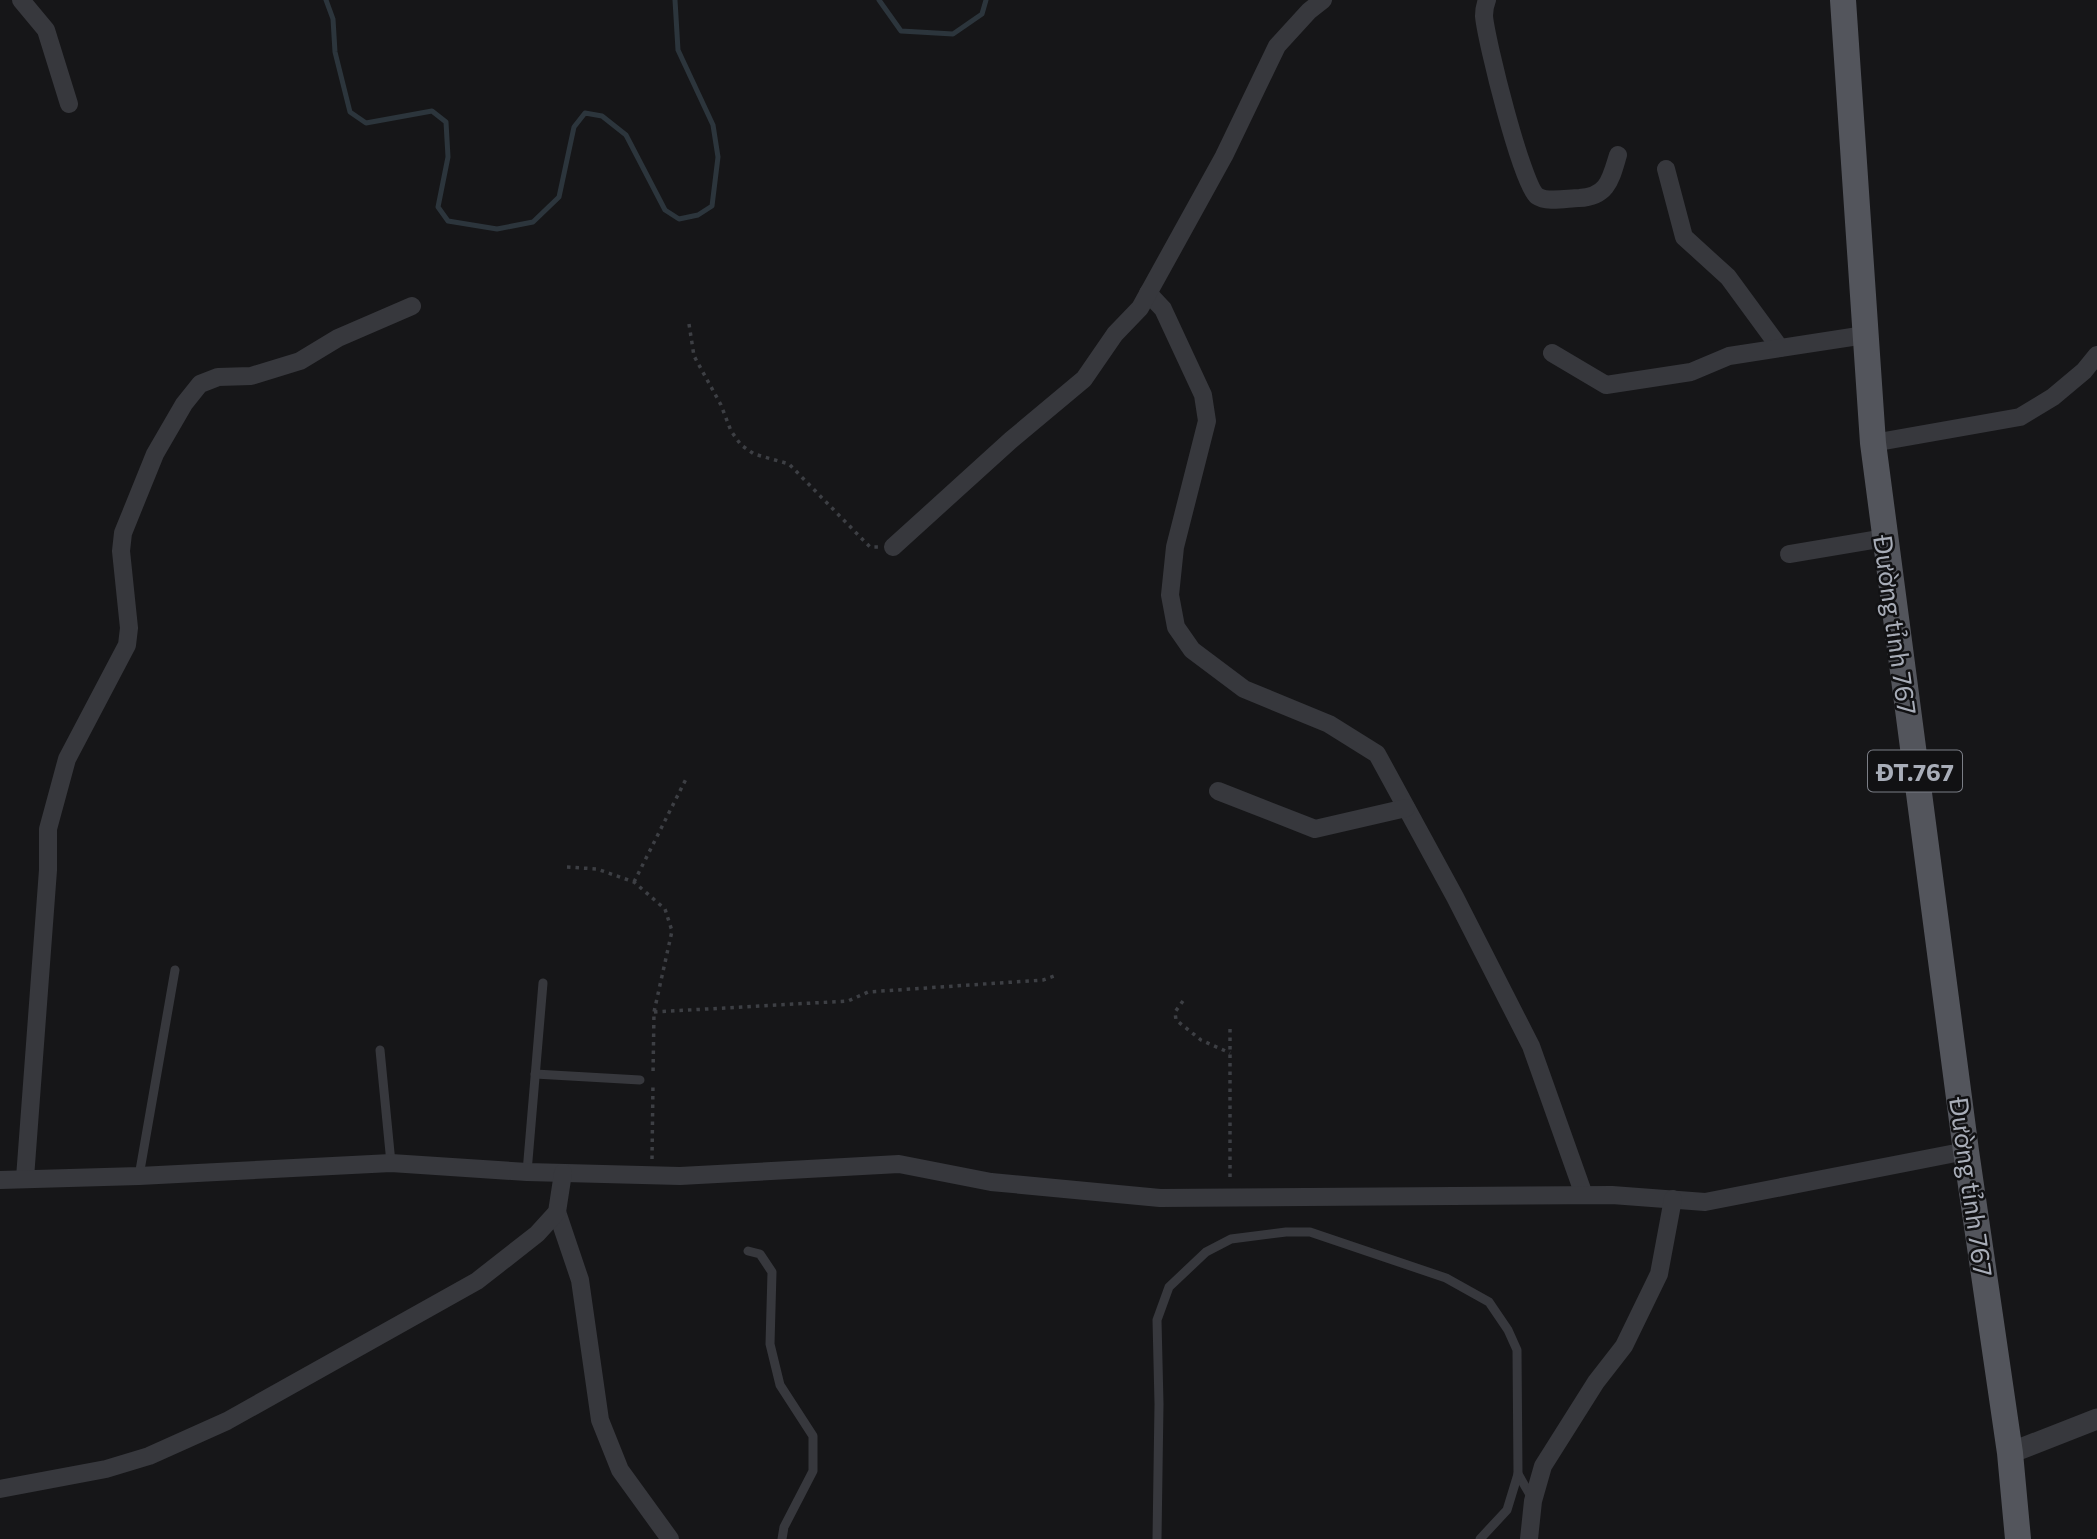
<svg xmlns="http://www.w3.org/2000/svg" width="2097" height="1539" viewBox="0 0 2097 1539" font-family="Commissioner,sans-serif">
<style>
.lines{fill:none;stroke-linecap:round;stroke-linejoin:round}
.stream{stroke:#2c353c;stroke-width:5}
.path{stroke:#3d3f44;stroke-width:3.5;stroke-dasharray:3.5 5;stroke-linecap:butt}
.service{stroke:#37383d;stroke-width:9}
.minor{stroke:#37383d;stroke-width:18}
.tertiary{stroke:#37383d;stroke-width:21}
.primary{stroke:#53555c;stroke-width:26}
.labels{text-anchor:middle;dominant-baseline:central;stroke-width:5;stroke-linejoin:round;paint-order:stroke}
.shield{fill:#111113;stroke:#7b7e86;stroke-width:2}
.shield-label{font-size:24px;font-weight:bold;fill:#a8adb8}
.street-label{font-size:26px;fill:#a8adb8;stroke:#111113}
</style>
<rect width="100%" height="100%" fill="#161618"/>
<g class="lines">
<g class="stream">
<path d="M326,0L333,19L335,52L350,112L366,123L432,111L446,122L448,157L438,207L448,221L497,229L533,222L559,197L574,127L585,113L602,116L626,135L665,210L679,219L698,215L712,206L718,157L713,125L678,50L675,0"/>
<path d="M879,0L901,31L953,34L982,14L986,0"/>
</g>
<g class="path">
<path d="M689,324L694,356L721,405L731,431L741,445L754,454L789,464L870,547H878"/>
<path d="M567,867L597,869L634,882L665,909L672,931L654,1012L653,1075"/>
<path d="M634,882L686,779"/>
<path d="M1183,1001L1175,1012L1176,1020L1201,1040L1230,1053"/>
<path d="M654,1012L848,1001L868,992L1043,980L1054,976"/>
<path d="M1230,1029V1181"/>
<path d="M652,1159L653,1083"/>
</g>
<g class="service">
<path d="M380,1050L391,1163"/>
<path d="M535,1074L640,1080"/>
<path d="M527,1172L543,983"/>
<path d="M139,1176L175,970"/>
<path d="M748,1251L760,1254L772,1272L770,1344L780,1385L813,1436V1471L784,1527L782,1539"/>
<path d="M1518,1474L1533,1500"/>
<path d="M1157,1539L1159,1404L1157,1320L1169,1287L1206,1252L1231,1239L1286,1232H1310L1446,1278L1489,1302L1508,1330L1517,1350L1518,1474L1507,1510L1480,1539"/>
</g>
<g class="minor">
<path d="M21,0L46,30L69,104"/>
<path d="M1487,0C1485,5 1484,11 1484,16C1486,40 1522,185 1537,196C1547,203 1568,198 1579,198C1608,197 1611,178 1618,155"/>
<path d="M1666,169L1684,237L1728,277L1780,348"/>
<path d="M1148,293L1163,309L1203,395L1207,421L1175,547L1170,595L1176,627L1192,650L1244,689L1329,724L1377,754L1455,897L1531,1046L1584,1195"/>
<path d="M1552,353L1606,385L1691,372L1729,356L1865,335"/>
<path d="M1873,443L2020,417L2053,397L2084,371L2097,355"/>
<path d="M893,547L1011,440L1084,379L1115,334L1140,308L1224,156L1277,46L1309,11L1323,0"/>
<path d="M1789,554L1884,538"/>
<path d="M1218,791L1315,829L1406,808"/>
<path d="M25,1178L48,870V829L67,759L127,645L129,628L121,551L123,533L155,454L184,404L200,384L218,377L251,376L300,361L338,338L412,306"/>
<path d="M0,1180L139,1176L391,1163L527,1172L680,1176L899,1164L991,1182L1160,1198L1612,1195L1705,1202L1966,1151"/>
<path d="M557,1212L580,1280L600,1420L620,1470L670,1539"/>
<path d="M0,1489L106,1469L149,1456L227,1421L477,1281L537,1234L557,1212L563,1173"/>
<path d="M1529,1539L1533,1501L1543,1466L1596,1382L1624,1346L1659,1274L1673,1199"/>
</g>
<path class="tertiary" d="M2010,1453L2097,1419"/>
<path class="primary" d="M1843,0L1873,443L1966,1151L2010,1453L2018,1539"/>
</g>
<g class="labels">
<rect class="shield" x="1868" y="750.5" width="94" height="41" rx="5"/>
<g class="shield-label">
<text x="1915" y="771">ĐT.767</text>
</g>
<g class="street-label">
<text transform="translate(1896 625) rotate(82)">Đường tỉnh 767</text>
<text transform="translate(1972 1187) rotate(82)">Đường tỉnh 767</text>
</g>
</g>
</svg>
